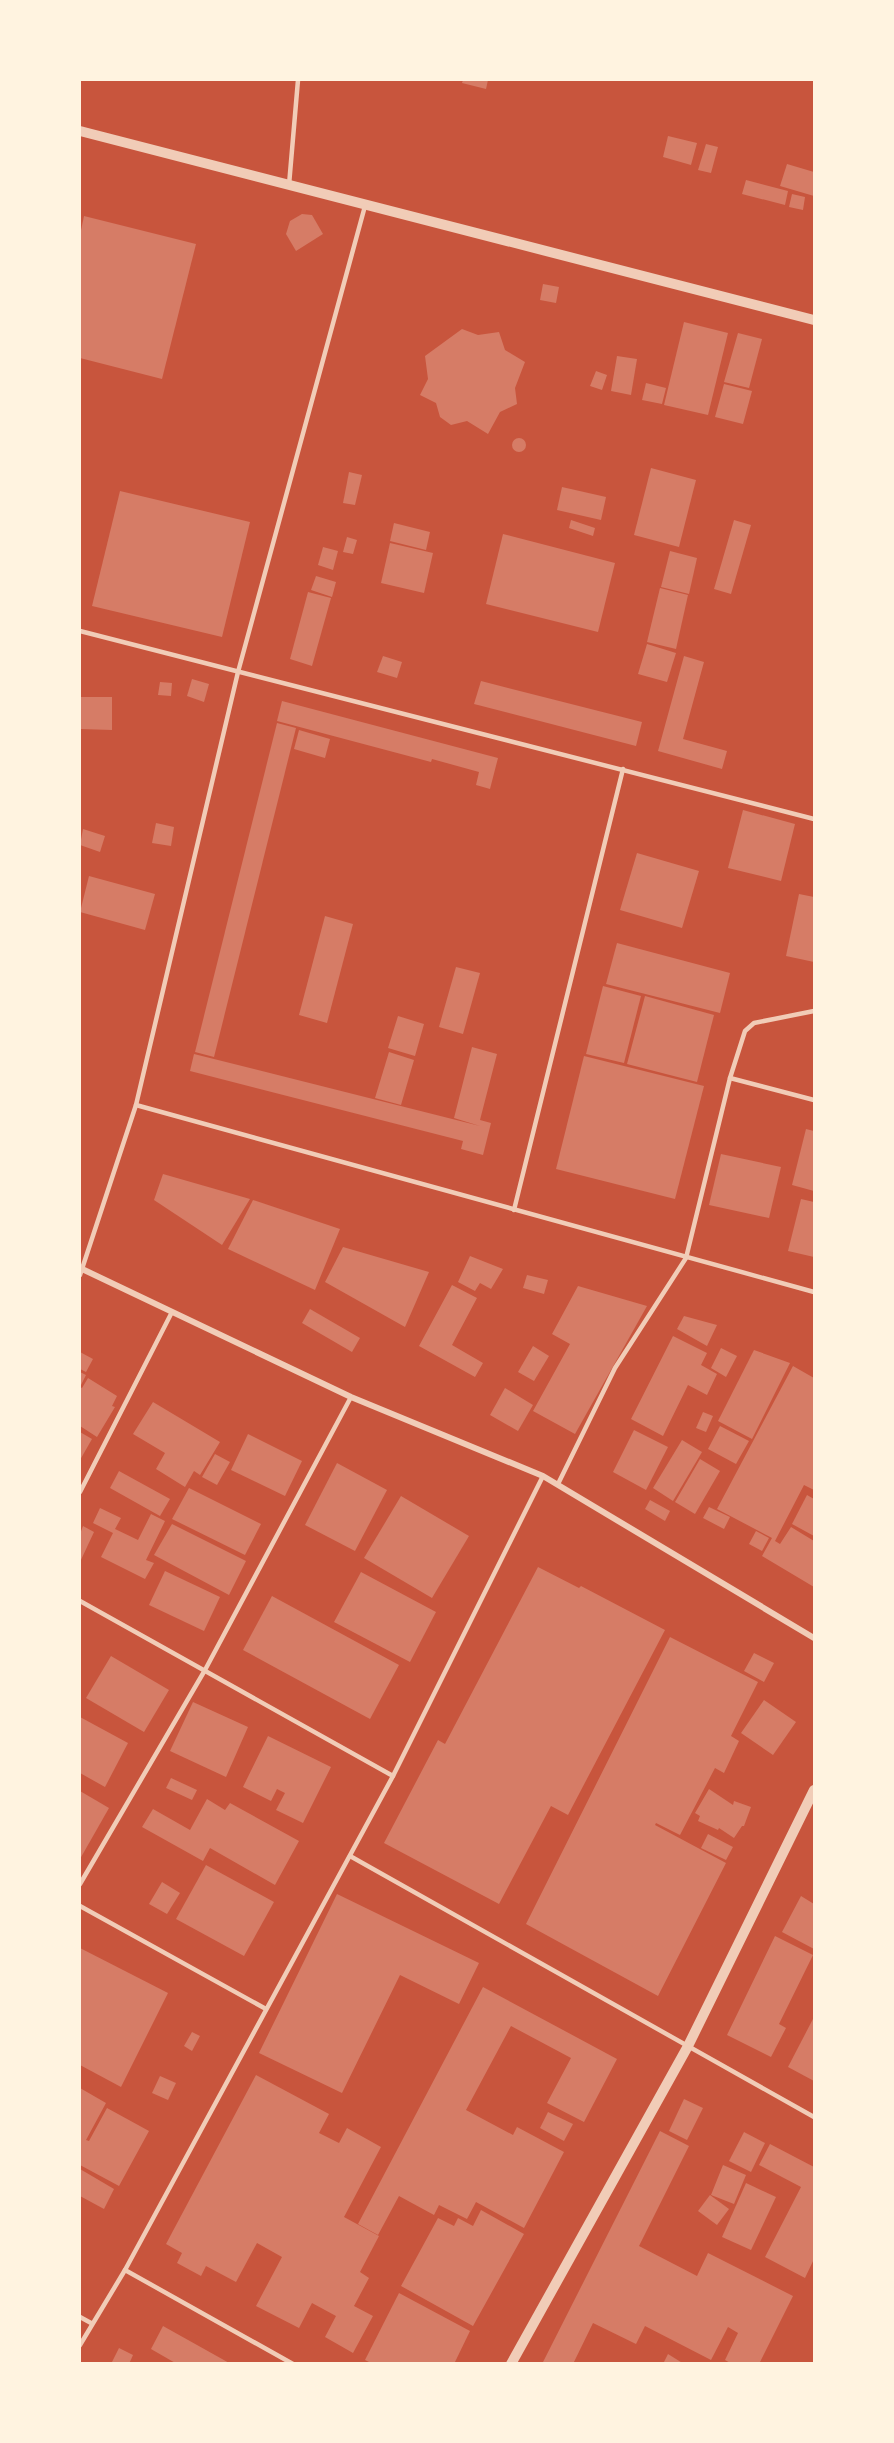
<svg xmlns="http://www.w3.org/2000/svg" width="894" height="2443" viewBox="0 0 894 2443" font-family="Raleway,sans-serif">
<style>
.building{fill:#d67c66}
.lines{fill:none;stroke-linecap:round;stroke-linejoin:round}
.service{stroke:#f1ccb7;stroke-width:4.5}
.minor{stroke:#f1ccb7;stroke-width:6}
.tertiary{stroke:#f1ccb7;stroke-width:10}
</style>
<rect width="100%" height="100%" fill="#c8553d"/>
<g class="building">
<path d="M463,80H488L486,89L462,83Z"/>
<path d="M668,136L697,143L691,165L663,157Z"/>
<path d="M706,144L718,147L711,173L698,170Z"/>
<path d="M787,164L814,172V196L780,186Z"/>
<path d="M746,180L788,191L785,205L742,194Z"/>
<path d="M792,194L805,197L803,210L789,207Z"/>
<path d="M302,214L312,215L323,234L296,251L286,234L290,221Z"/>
<path d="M84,216L196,244L162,379L80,358V235Z"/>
<path d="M543,284L559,287L556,303L540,300Z"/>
<path d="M684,322L728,333L708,415L664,405Z"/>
<path d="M462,329L478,335L499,332L505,350L525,362L515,388L517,404L500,412L488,434L467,421L451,425L440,417L436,403L420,395L428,379L425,356Z"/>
<path d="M738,333L762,339L749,388L724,382Z"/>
<path d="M617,356L637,359L631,395L611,391Z"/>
<path d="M596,371L607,375L602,390L590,386Z"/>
<path d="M646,383L666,388L662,404L642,400Z"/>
<path d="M724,384L752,391L743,424L715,417Z"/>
<circle cx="519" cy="445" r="7"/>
<path d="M651,468L696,480L679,547L634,535Z"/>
<path d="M349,472L362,475L355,505L343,503Z"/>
<path d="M562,487L606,497L601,520L557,510Z"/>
<path d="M120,491L250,522L222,637L92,606Z"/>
<path d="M571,520L595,528L593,536L569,528Z"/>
<path d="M734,520L751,525L731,594L714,589Z"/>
<path d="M394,523L430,532L426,550L390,541Z"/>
<path d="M503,534L615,563L598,632L486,604Z"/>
<path d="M347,537L357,540L353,554L343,552Z"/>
<path d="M390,543L433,553L424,593L381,583Z"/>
<path d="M323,547L338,551L333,570L318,565Z"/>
<path d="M670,551L697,558L689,594L661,587Z"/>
<path d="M316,576L336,582L332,597L311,590Z"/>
<path d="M660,588L688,595L676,649L647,642Z"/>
<path d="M308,592L331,598L312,666L290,659Z"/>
<path d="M647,644L676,653L667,682L638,674Z"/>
<path d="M383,656L402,662L397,678L377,672Z"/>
<path d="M684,656L704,662L683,739L727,751L722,769L658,751Z"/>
<path d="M192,679L209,684L204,702L187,696Z"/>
<path d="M481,681L642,722L636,746L474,704Z"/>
<path d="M160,682L172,683L171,696L158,695Z"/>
<path d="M80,697H112V730L80,729Z"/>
<path d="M282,701L498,758L490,789L476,785L479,772L432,759L431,762L277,721Z"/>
<path d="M277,723L296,728L214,1057L195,1052Z"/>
<path d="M299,730L330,739L325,758L294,749Z"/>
<path d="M743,810L795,824L781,881L728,868Z"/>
<path d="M156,823L174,827L171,846L152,843Z"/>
<path d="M83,829L105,836L100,852L80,845Z"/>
<path d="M637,853L699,871L682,928L620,910Z"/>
<path d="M89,876L155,894L145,930L80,912Z"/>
<path d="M799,894L814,897V962L786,956Z"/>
<path d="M325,916L353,924L327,1023L299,1015Z"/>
<path d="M617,943L730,973L720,1013L606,984Z"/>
<path d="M456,967L480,973L463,1034L439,1027Z"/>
<path d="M603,986L641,996L624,1063L586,1054Z"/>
<path d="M645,996L714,1015L697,1082L627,1064Z"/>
<path d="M398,1016L424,1024L415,1056L388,1048Z"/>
<path d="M472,1047L497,1054L480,1120L491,1123L483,1155L461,1149L463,1141L190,1071L194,1054L480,1126L454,1118Z"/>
<path d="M389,1052L414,1060L401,1105L375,1098Z"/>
<path d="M584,1056L704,1086L675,1199L556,1169Z"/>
<path d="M806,1129L814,1131V1191L792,1185Z"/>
<path d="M721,1154L781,1167L769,1218L709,1205Z"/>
<path d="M163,1174L250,1199L222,1245L154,1200Z"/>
<path d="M801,1199L814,1202V1257L788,1251Z"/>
<path d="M253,1200L340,1229L315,1290L228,1249Z"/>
<path d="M343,1247L429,1272L405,1327L325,1282Z"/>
<path d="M470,1256L503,1269L491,1289L480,1283L475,1291L458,1282Z"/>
<path d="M527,1275L548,1280L544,1294L523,1288Z"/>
<path d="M452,1285L477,1298L452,1345L483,1363L475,1377L419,1346Z"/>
<path d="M578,1286L647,1306L575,1434L533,1411L570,1344L552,1334Z"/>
<path d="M310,1309L360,1338L352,1352L302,1323Z"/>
<path d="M684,1316L717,1325L707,1346L677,1329Z"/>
<path d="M673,1336L707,1353L701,1365L717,1374L707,1395L688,1385L663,1436L631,1419Z"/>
<path d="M533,1346L549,1356L534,1381L518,1372Z"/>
<path d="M721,1348L737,1356L726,1377L711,1368Z"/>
<path d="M754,1350L790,1363L752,1439L718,1421Z"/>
<path d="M80,1352L93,1359L86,1372L80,1369Z"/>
<path d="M793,1366L814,1378V1490L804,1485L775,1541L780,1544L791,1527L814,1541V1587L762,1556L772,1538L717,1509Z"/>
<path d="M80,1372L86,1375L80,1387L82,1388L88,1378L117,1396L112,1406L115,1407L97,1437L80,1426Z"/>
<path d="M505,1388L533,1405L518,1431L490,1415Z"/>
<path d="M153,1402L220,1442L200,1475L194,1471L185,1487L156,1469L165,1453L133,1434Z"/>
<path d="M703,1412L713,1416L706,1432L696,1428Z"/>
<path d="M720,1426L749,1441L736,1464L708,1449Z"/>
<path d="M634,1430L668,1447L646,1490L613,1472Z"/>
<path d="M80,1432L92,1439L80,1460Z"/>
<path d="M248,1434L302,1461L285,1496L231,1470Z"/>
<path d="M682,1440L702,1452L673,1501L653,1488Z"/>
<path d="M215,1454L230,1462L217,1485L202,1477Z"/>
<path d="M700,1459L720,1471L695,1514L675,1502Z"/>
<path d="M337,1463L387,1490L355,1551L305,1525Z"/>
<path d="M119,1471L170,1499L160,1516L110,1488Z"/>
<path d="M189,1488L261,1524L245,1555L172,1519Z"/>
<path d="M807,1495L814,1499V1536L792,1524Z"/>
<path d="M401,1496L469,1536L432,1598L364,1558Z"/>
<path d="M650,1500L670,1511L665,1521L645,1509Z"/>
<path d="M709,1507L730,1517L724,1529L703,1518Z"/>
<path d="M100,1508L121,1518L115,1529L138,1540L151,1514L165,1521L146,1560L154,1563L145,1579L101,1557L113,1533L93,1523Z"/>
<path d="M172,1524L246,1561L229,1595L154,1555Z"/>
<path d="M83,1526L94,1532L80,1562V1534Z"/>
<path d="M756,1531L769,1538L762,1551L749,1544Z"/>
<path d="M538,1567L579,1588L581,1586L665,1630L568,1815L551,1806L499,1904L384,1843L438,1740L445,1744Z"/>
<path d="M165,1571L220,1597L204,1631L149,1605Z"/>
<path d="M361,1572L436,1612L410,1662L334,1622Z"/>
<path d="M272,1596L399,1665L370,1719L243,1650Z"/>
<path d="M670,1637L758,1682L731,1736L739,1741L724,1773L715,1768L680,1835L656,1823L655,1825L726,1863L658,1996L526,1924Z"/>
<path d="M754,1653L774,1663L764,1682L744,1671Z"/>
<path d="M111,1656L169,1690L144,1732L86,1698Z"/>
<path d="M764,1700L796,1722L773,1755L741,1733Z"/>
<path d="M193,1702L248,1727L226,1777L170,1751Z"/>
<path d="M80,1717L128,1743L105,1787L80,1773Z"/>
<path d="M268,1736L331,1767L303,1823L276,1810L285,1793L277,1789L271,1801L243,1787Z"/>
<path d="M171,1778L197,1790L192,1800L166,1788Z"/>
<path d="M709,1789L733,1805L734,1801L751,1807L744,1826H742L734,1838L719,1828L718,1830L698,1821L700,1816L695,1813Z"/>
<path d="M80,1791L109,1808L80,1859Z"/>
<path d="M207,1799L225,1810L230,1803L299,1841L275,1885L210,1848L203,1861L142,1827L153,1809L190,1830Z"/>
<path d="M708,1834L733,1847L726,1860L701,1848Z"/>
<path d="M206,1865L274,1902L244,1956L176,1919Z"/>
<path d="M162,1882L180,1893L167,1914L149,1904Z"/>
<path d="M337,1894L479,1963L459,2004L400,1975L342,2093L259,2053Z"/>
<path d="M801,1896L814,1904V1949L782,1932Z"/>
<path d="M775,1936L813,1955L779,2024L786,2028L771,2057L727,2035Z"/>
<path d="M80,1948L168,1993L121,2087L80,2065Z"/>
<path d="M483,1987L617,2059L584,2122L547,2103L571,2058L511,2026L466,2110L513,2135L517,2127L564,2152L524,2228L476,2202L467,2219L439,2205L434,2215L399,2196L378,2235L358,2224Z"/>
<path d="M814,2017V2081L788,2067Z"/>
<path d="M192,2032L200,2036L192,2051L184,2046Z"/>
<path d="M256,2075L329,2114L319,2133L339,2143L347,2128L381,2147L344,2217L379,2236L360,2272L369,2278L354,2306L373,2316L353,2353L325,2337L336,2316L312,2303L299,2328L256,2306L282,2257L257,2243L236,2282L206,2266L201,2276L177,2263L182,2253L166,2244Z"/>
<path d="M160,2076L176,2083L168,2100L152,2093Z"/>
<path d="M80,2088L106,2103L86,2140L89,2141L107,2108L149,2131L119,2186L80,2165Z"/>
<path d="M684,2099L703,2108L687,2140L669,2131Z"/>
<path d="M548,2112L573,2124L564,2141L540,2128Z"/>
<path d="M660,2131L689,2146L639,2246L697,2276L708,2253L793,2296L759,2364H732L725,2360L738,2333L728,2327L711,2360L645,2326L636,2344L593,2323L573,2364H542Z"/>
<path d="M744,2132L765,2143L751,2172L729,2161Z"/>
<path d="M770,2144L814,2167V2259L805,2278L765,2257L801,2187L759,2165Z"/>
<path d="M723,2165L746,2175L734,2204L711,2195Z"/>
<path d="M80,2169L114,2189L104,2209L80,2196Z"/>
<path d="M746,2183L776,2197L751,2250L722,2237Z"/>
<path d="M710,2195L729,2209L717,2225L698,2211Z"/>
<path d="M481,2210L524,2234L473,2326L401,2286L438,2218L454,2226L458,2218L473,2226Z"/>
<path d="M399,2293L470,2331L454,2364H373L365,2360Z"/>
<path d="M163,2326L231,2364H177L151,2349Z"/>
<path d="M119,2348L133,2355L129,2364H111Z"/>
<path d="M668,2354L684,2364H663Z"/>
</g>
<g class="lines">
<g class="service">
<path d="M289,185L298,80"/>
<path d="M80,631L814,819"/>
<path d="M730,1078L814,1100"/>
<path d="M136,1105L814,1292"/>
<path d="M514,1210L623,769"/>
<path d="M80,1275L136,1105L238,672L365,206"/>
<path d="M558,1484L615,1368L686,1258L730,1078L745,1031L754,1023L814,1011"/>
<path d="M80,1492L172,1312"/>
<path d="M80,1601L393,1776"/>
<path d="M350,1856L814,2117"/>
<path d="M80,1884L205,1670L351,1397"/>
<path d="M80,1906L266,2009"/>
<path d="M125,2270L293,2364"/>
<path d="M80,2317L91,2323"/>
<path d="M80,2345L125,2270L393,1776L543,1476"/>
</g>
<path class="minor" d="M80,1268L351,1397L543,1476L814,1638"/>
<g class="tertiary">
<path d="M80,131L814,320"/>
<path d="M511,2364L688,2046L814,1790"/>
</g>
</g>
<rect width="894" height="2443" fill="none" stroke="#fff3e0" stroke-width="162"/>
</svg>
